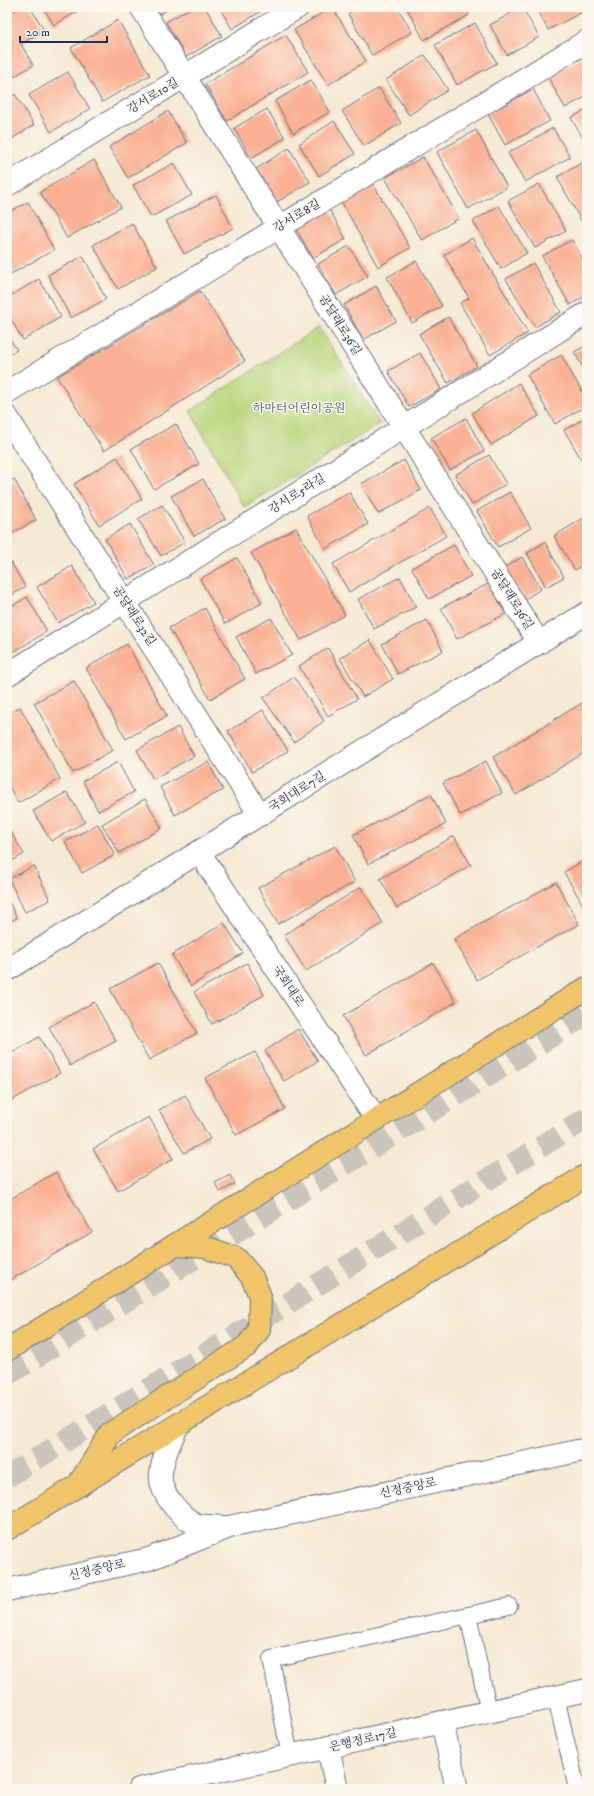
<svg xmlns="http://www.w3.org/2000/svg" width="594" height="1796" viewBox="0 0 594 1796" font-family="'IM FELL DW Pica','Noto Serif KR',serif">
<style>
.green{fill:#bad47a;stroke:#6a826c}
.building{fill:#f9b093}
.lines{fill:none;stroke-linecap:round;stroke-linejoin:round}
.trunk-tunnel{stroke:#c9c4bc;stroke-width:22;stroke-dasharray:22 11;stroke-linecap:butt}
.service-casing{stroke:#677087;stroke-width:18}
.minor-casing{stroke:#677087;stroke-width:24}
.tertiary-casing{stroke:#677087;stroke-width:24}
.primary-casing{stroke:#677087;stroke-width:24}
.service{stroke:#fff;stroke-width:16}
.minor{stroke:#fff;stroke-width:22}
.tertiary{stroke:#fff;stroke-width:22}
.primary{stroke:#f0c469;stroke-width:22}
.labels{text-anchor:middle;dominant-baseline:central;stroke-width:3;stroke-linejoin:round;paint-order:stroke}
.street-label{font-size:12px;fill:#1b2f5e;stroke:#fbf7ec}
.park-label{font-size:12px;fill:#435865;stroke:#fbf7ec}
</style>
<rect width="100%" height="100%" fill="#fbf7ec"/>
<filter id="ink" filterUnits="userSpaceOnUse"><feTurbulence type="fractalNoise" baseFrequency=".025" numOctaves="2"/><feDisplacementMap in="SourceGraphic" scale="8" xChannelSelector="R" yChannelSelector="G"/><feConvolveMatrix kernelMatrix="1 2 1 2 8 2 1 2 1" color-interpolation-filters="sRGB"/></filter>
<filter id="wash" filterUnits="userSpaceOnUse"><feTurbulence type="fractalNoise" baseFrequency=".012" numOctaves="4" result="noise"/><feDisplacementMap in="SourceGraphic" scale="16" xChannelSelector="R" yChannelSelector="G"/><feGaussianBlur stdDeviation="0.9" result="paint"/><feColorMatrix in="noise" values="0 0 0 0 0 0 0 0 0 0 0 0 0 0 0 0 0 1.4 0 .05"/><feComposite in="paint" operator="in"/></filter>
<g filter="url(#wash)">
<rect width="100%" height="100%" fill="#f5e9d3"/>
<path class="green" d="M319,327L380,424L244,507L190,411Z"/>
<g id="blocks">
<g class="building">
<path d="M21,7H30L44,30L21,44L33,65L7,81V15Z"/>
<path d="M43,7H85L54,25Z"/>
<path d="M156,7H172L160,14Z"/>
<path d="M192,7H205L222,36L186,57L166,22Z"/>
<path d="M219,7H268L232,29Z"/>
<path d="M332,7L366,61L328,85L294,30Z"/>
<path d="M359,7H397L412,32L372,55L348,14Z"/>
<path d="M406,7H465L469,15L424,40Z"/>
<path d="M522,7L539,37L507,55L490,25Z"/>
<path d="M536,7H584L586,10L548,30Z"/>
<path d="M118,20L150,75L102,102L71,48Z"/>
<path d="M475,23L497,63L457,85L435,45Z"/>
<path d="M286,35L308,72L227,121L205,84Z"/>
<path d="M425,55L448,90L409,115L386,80Z"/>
<path d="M587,55V96L565,108L548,77Z"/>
<path d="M68,72L90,109L51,132L29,95Z"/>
<path d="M311,80L330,112L293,133L275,101Z"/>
<path d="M379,88L401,123L364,146L342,111Z"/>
<path d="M533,89L550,121L505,145L488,114Z"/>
<path d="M15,94L34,125L7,142V99Z"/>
<path d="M267,109L285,138L251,158L234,128Z"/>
<path d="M587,109V145L571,118Z"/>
<path d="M168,111L187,143L128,178L109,147Z"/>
<path d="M334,121L355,154L319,176L299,144Z"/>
<path d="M553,128L570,157L525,182L508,153Z"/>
<path d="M476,130L507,187L468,209L437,152Z"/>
<path d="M289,148L310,182L277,202L256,169Z"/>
<path d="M423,157L459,218L422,240L385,178Z"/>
<path d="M94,160L121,207L67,238L40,192Z"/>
<path d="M587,160V231L557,177Z"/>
<path d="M174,163L192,195L151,217L133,185Z"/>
<path d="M373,184L410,248L378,267L341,201Z"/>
<path d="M539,184L566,231L535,248L508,201Z"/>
<path d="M216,195L233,228L184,254L166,221Z"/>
<path d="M28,202L54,250L7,276V213Z"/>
<path d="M499,206L527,253L501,269L473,221Z"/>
<path d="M329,209L346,239L313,258L296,229Z"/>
<path d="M132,223L157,267L118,289L93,245Z"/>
<path d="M472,238L528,333L490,355L460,303L469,298L444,255Z"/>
<path d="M572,240L587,267V295L570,305L542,256Z"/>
<path d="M349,246L368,276L336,295L318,264Z"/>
<path d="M83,256L106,299L71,318L48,275Z"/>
<path d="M416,261L442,306L412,323L387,277Z"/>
<path d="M533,263L561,312L535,327L506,279Z"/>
<path d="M39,279L61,317L23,340L7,313V298Z"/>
<path d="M376,286L396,321L363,340L344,305Z"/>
<path d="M200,291L245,361L104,451L57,377Z"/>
<path d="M448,317L477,366L448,383L419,334Z"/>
<path d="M7,334L17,350L7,355Z"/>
<path d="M587,345V374L574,352Z"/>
<path d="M420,353L441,389L409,407L388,371Z"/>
<path d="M561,355L587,400V405L555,424L527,375Z"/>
<path d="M519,383L539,416L491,445L472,413Z"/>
<path d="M587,417V469L564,430Z"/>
<path d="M466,418L484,451L450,470L431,438Z"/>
<path d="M176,424L199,464L154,489L131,449Z"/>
<path d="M489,455L506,484L472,505L455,475Z"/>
<path d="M117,457L142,499L99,525L74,484Z"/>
<path d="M404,460L421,490L378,514L361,484Z"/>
<path d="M14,479L36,520L7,536V483Z"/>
<path d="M203,479L225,519L194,536L171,496Z"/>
<path d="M349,492L368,524L325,549L307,516Z"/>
<path d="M510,492L531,528L498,547L477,511Z"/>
<path d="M162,505L185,542L161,556L138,519Z"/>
<path d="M430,508L446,536L349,592L333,564Z"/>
<path d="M587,516V562L575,570L554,536Z"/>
<path d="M130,524L154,565L128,579L105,539Z"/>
<path d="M296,528L345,615L301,640L251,553Z"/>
<path d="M545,542L564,577L546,587L527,553Z"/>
<path d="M454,545L471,576L429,599L412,568Z"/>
<path d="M7,555L25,587L7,598Z"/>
<path d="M522,557L541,589L525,599L505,567Z"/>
<path d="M237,558L262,603L225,624L200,579Z"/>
<path d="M72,566L94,602L58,623L37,587Z"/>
<path d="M400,577L416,607L374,629L358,599Z"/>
<path d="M490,583L505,614L457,639L441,608Z"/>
<path d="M27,597L47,631L12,653L7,644V609Z"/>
<path d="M205,608L245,679L210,699L169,628Z"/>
<path d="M271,618L292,655L256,674L236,637Z"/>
<path d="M427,620L443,651L398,674L382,644Z"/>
<path d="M370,640L393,679L363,697L340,658Z"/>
<path d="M127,644L167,716L126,739L86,668Z"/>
<path d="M328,648L357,699L328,716L299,666Z"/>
<path d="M294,677L324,721L294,742L263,698Z"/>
<path d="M74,681L113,750L73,773L34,703Z"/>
<path d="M587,700V751L516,795L493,757Z"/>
<path d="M20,707L60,779L18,803L7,782V714Z"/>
<path d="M263,710L288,751L252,772L228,731Z"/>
<path d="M178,727L194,756L153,779L137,750Z"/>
<path d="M486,761L502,793L460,815L443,783Z"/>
<path d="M118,762L134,792L98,811L83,781Z"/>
<path d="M208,762L223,790L175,815L160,787Z"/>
<path d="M67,792L85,822L51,841L33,811Z"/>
<path d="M431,794L446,824L368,864L353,835Z"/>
<path d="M145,799L162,828L119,853L102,824Z"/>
<path d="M98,824L115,855L82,873L65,842Z"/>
<path d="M7,826L24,854L7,864Z"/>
<path d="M454,836L471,865L397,908L380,879Z"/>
<path d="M335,846L355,882L278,924L258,888Z"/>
<path d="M587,859V912L564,872Z"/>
<path d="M34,866L50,900L25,912L9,879Z"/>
<path d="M556,882L579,924L477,980L454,939Z"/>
<path d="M361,887L383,923L306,971L284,935Z"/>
<path d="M7,898L17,918L7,923Z"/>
<path d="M224,923L243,953L191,986L172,955Z"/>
<path d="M158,963L197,1033L149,1060L110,989Z"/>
<path d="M247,963L264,995L212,1024L194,992Z"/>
<path d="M433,963L456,1002L366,1055L343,1016Z"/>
<path d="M94,1002L116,1041L70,1066L49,1027Z"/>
<path d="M298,1029L318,1061L284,1081L265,1051Z"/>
<path d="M39,1037L60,1073L7,1103V1056Z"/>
<path d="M255,1052L285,1109L236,1135L205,1078Z"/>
<path d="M185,1095L210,1139L184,1153L159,1110Z"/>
<path d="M149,1117L173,1159L118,1191L93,1149Z"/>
<path d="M56,1172L92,1232L7,1282V1201Z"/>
<path d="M230,1175L235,1184L220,1192L215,1183Z"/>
</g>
</g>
</g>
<g filter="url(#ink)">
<use href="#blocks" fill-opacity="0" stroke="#677087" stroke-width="1"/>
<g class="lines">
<g class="trunk-tunnel">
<path d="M7,1375L587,1014"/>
<path d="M7,1477L587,1118"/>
</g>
<g class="service-casing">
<g id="service">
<path d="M468,1615L489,1712"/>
<path d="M556,1697L577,1789"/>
<path d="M290,1756L271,1659L509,1606"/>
</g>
</g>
<g class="minor-casing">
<g id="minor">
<path d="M141,7L539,643"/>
<path d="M7,185L298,7"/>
<path d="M7,392L587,41"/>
<path d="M7,417L260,815"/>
<path d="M7,675L587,313"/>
<path d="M199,852L376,1119"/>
<path d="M442,1722L457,1789"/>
<path d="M328,1747L337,1789"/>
<path d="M139,1789L587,1690"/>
</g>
</g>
<g class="tertiary-casing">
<g id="tertiary">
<path d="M7,970L587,613"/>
<path d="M178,1425C171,1440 163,1456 161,1473C158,1492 180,1516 195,1524C204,1527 217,1526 226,1527"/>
<path d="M7,1590L149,1559L229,1527L587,1449"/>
</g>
</g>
<g class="primary-casing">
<g id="primary">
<path d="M7,1350L587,988"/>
<path d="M80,1482L111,1433L247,1346L259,1330L260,1296L252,1277L236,1258L205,1247L175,1245"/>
<path d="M7,1529L587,1175"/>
</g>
</g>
<use href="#service" class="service"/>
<use href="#minor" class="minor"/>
<use href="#tertiary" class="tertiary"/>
<use href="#primary" class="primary"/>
</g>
</g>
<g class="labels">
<g class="street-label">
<text transform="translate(153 96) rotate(-31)">강서로10길</text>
<text transform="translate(297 216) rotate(-31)">강서로8길</text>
<text transform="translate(340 325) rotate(58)">곰달래로36길</text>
<text transform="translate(297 494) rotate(-32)">강서로5라길</text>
<text transform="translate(512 599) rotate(58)">곰달래로36길</text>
<text transform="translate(134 616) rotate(57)">곰달래로32길</text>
<text transform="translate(297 792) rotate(-32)">국회대로7길</text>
<text transform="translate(288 986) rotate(56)">국회대로</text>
<text transform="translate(408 1488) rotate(-12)">신정중앙로</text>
<text transform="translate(97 1570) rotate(-13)">신정중앙로</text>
<text transform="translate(363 1740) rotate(-13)">은행정로17길</text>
</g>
<g class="park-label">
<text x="299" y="408">하마터어린이공원</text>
</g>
</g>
<rect width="594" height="1796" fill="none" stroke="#fbf7ec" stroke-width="24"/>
<path d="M20 36v6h87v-6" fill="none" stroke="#1b2f5e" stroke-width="2"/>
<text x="26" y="36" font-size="12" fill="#1b2f5e" stroke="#fbf7ec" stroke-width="3" paint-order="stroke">20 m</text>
</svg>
